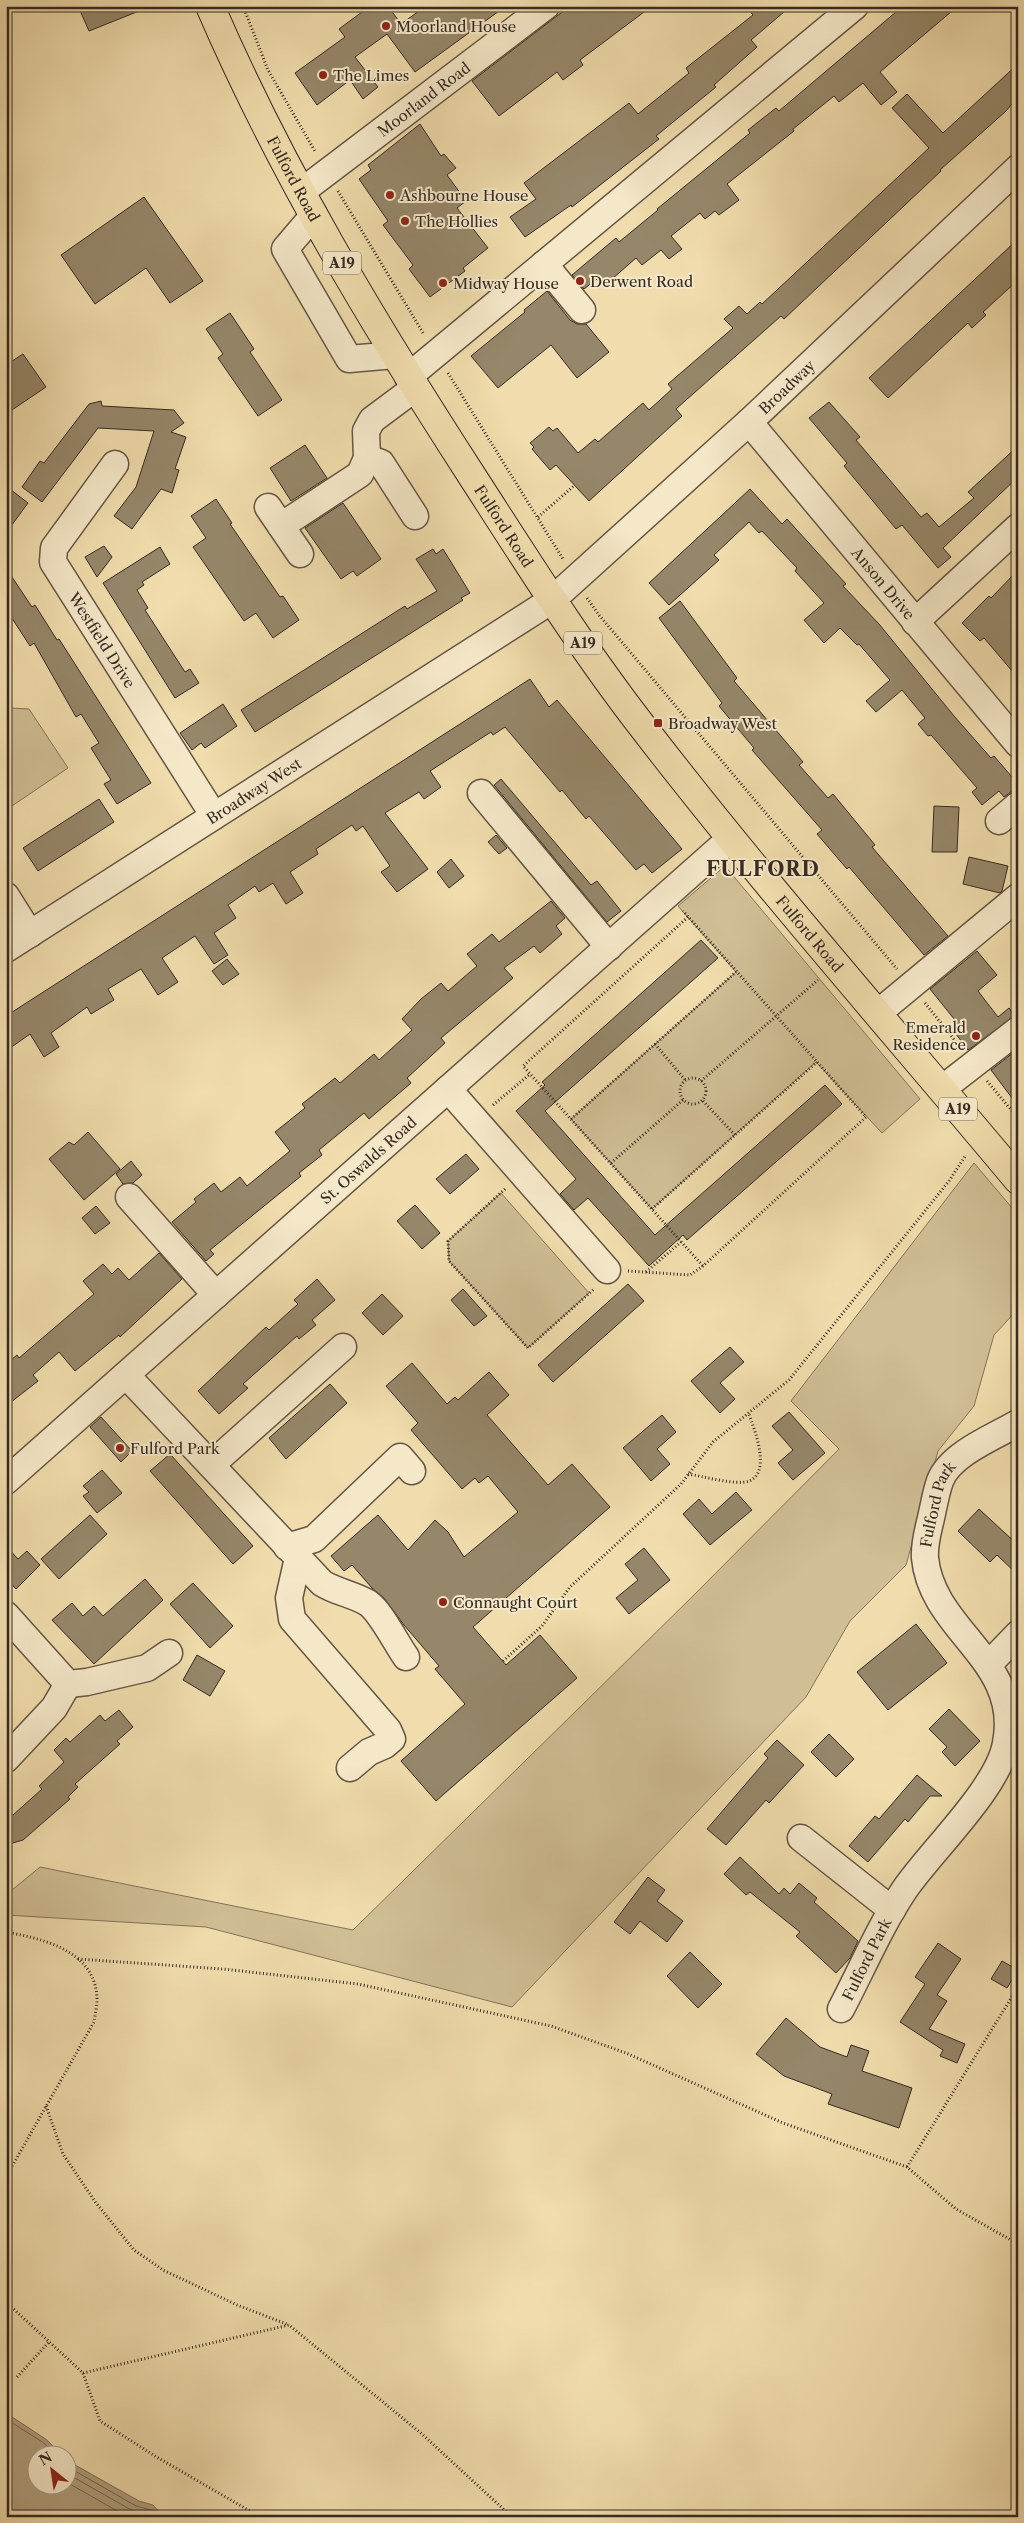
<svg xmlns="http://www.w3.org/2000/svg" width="1024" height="2523" viewBox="0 0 1024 2523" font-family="'Libre Caslon Text',serif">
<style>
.green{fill:#d0be95;stroke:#82745c}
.water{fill:#b09f7d;stroke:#7f7059}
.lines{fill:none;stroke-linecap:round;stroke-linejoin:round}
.shore{stroke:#726450;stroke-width:1}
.building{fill:#96876a;stroke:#352a23}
.minor-casing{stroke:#645645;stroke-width:29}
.major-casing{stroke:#352a23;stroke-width:30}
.path{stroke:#352a23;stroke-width:3;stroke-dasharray:1 2.5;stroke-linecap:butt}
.minor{stroke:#f5e8c9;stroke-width:26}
.major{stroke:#f0dcac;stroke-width:28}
.poi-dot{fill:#8f2418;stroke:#f5e8c9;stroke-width:2}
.labels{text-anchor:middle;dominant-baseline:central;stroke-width:4;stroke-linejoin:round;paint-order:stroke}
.shield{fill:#f5e8c9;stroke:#6f6355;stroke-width:1}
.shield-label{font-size:14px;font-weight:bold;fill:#352a23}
.poi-label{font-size:15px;fill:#352a23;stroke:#f5e8c9;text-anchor:start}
.street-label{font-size:15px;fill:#352a23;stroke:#f5e8c9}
.district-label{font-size:20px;font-weight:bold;letter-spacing:1px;fill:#352a23;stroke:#f5e8c9}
</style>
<rect width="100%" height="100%" fill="#f0dcac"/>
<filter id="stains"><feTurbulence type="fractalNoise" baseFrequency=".004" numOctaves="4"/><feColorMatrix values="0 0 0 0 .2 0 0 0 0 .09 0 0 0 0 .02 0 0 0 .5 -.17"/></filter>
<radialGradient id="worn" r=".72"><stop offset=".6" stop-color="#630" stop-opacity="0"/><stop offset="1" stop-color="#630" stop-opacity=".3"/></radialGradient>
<g class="green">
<path d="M11,708L29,709L68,768L6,810V712Z"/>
<path d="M725,866L920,1099L882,1133L816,1062L652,1209L571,1119L736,972L678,906Z"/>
<path d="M974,1163L1018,1215V1309L994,1335L974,1406L938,1451L906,1565L850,1621L806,1697L512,2007L206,1927L6,1915V1895L40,1867L353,1930L693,1596L839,1449L791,1401Z"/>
<path d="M501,1193L589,1293L528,1348L449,1261L448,1241Z"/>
</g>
<path class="water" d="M6,2413L47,2440L62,2455L38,2456V2486H68V2461L139,2501L153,2505L164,2517H6Z"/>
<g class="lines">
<g class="shore">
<path d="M6,2419L44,2443L55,2456"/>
<path d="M68,2467L136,2506L151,2510L157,2517"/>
<path d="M68,2474L133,2511L149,2517"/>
<path d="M68,2483L128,2517"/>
</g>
</g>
<g class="building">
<path d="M78,6H149V7L89,31Z"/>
<path d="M370,6H388L401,24L426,6H506L415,72L387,34L355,57L378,87L363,99L350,80L317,105L295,73L345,37L339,29Z"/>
<path d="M570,6H652L580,60L583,65L563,80L557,72L499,116L472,81Z"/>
<path d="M746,6H791L751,40L757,47L714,85L716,87L656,136L659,139L572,207L571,205L525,237L510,217L536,199L524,183L629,103L638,114L689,73L686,68L753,15Z"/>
<path d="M903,6H958L880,72L897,92L881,105L863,83L839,102L834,96L793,129L794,131L727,184L739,200L719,215L715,211L705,219L700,213L671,236L682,249L669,259L661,250L642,265L636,258L603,287L597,279L584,289L572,275L616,238L619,242L658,210L657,209L750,133L748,130L776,108L779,111Z"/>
<path d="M1018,64V97L1006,111L940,170L941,171L784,319L781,316L676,409L682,416L589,501L556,465L550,470L532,449L534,447L530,443L549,427L553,431L557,428L578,453L595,439L598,442L643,403L649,410L672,389L668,384L733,328L724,319L739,306L747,314L760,302L762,304L929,148L892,108L907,94L943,133Z"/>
<path d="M420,124L441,156L444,154L456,168L447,175L466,201L457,208L488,248L463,268L465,271L430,297L409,269L413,265L383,225L388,221L359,179L371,170L368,165Z"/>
<path d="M144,197L203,281L170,303L146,268L95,304L61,255Z"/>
<path d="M1018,239V280L983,312L986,315L972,328L968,323L888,398L869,378Z"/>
<path d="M547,291L570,320L577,324H586L609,352L577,378L551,345L498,388L471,356L525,312L524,310Z"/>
<path d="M230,313L254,349L250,352L282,400L258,416L218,358L223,354L206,329Z"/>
<path d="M23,354L46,387L6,414V365Z"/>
<path d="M101,401L102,406L174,410L184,423L171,432L186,437L175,469L179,470L172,493L161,489L132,529L114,516L136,487L154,431L98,428L42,502L22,487L40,461L44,463L89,404Z"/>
<path d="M829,402L860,437L856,440L921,517L927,513L939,527L974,498L968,492L1018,446V477L943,548L951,557L938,568L902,525L896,529L844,466L847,463L809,418Z"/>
<path d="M305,445L327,478L291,501L270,468Z"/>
<path d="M6,486L28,503L6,533Z"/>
<path d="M750,489L782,524L787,519L846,584L843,586L879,624L954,716L991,758L994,756L1018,784V787L1004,797L999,791L982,805L972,792L977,788L931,735L928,736L918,724L925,718L902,690L876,712L866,701L890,680L859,644L857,645L840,628L824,643L804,620L824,603L795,571L797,568L762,531L759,533L749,522L714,555L719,560L669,605L649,583Z"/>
<path d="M216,499L232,523L230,524L280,597L283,596L299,620L273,638L256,613L244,621L193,547L206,538L191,516Z"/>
<path d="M343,503L381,559L357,576L353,571L341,579L305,528Z"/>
<path d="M104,546L112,557L97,577L85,557Z"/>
<path d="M160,547L170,564L142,582L144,585L137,590L148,608L145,610L174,655L185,672L190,669L199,683L175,698L103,583Z"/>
<path d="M433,549L436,554L443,549L470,593L461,598L463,600L255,732L241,710L405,606L407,609L437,591L416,559Z"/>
<path d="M6,568L32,607L35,605L57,640L59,639L151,783L117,804L104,784L111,780L91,748L99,743L81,714L76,717L34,643L30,646L6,609Z"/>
<path d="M1018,570V678L984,638L980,641L962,623L989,596L991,598Z"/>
<path d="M680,601L737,678L734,681L803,762L799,765L828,798L833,794L875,845L872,847L948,936L924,955L849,867L847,869L817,834L822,830L752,750L754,748L719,706L722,703L659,618Z"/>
<path d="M530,679L549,707L557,700L682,849L652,873L644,864L636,870L589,816L586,819L562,790L560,792L505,727L493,735L491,732L430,771L441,787L424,799L419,792L385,813L428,869L397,892L381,872L390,866L363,826L356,831L352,825L316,849L318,854L290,872L303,893L286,904L273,883L259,892L255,886L228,905L236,918L214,933L228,955L214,964L195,936L162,958L178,982L158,995L141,969L108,989L114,1000L91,1014L87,1007L51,1033L59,1047L44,1057L30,1034L6,1051V1016Z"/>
<path d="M223,704L237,726L205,748L201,743L192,750L180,733Z"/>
<path d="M501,779L591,885L597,881L621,911L607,922L494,785Z"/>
<path d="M99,799L114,822L38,871L23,848Z"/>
<path d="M934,806L959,807L957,852H932Z"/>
<path d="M496,835L507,848L499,854L488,842Z"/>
<path d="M969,857L1008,866L1002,891L1000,893L963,884Z"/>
<path d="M451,859L464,876L449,888L437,872Z"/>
<path d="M551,901L565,918L556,926L562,934L540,953L534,946L504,968L513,978L441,1038L445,1043L407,1078L411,1083L369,1119L364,1113L319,1150L322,1155L299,1173L301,1176L210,1250L214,1254L206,1261L172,1222L196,1202L194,1199L214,1183L221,1192L240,1177L247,1186L290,1151L275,1132L305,1108L302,1104L335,1078L340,1083L374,1054L379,1060L412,1030L402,1019L421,999L441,983L448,991L477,966L467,954L492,934L499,942Z"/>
<path d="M701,940L718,958L545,1111L655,1235L825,1085L842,1104L687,1240L683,1235L649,1266L588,1198L574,1210L560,1194L576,1179L516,1111L545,1085L542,1082Z"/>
<path d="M977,951L997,975L978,991L998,1017L1009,1008L1015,1016L968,1050L953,1030L959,1025L930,989Z"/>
<path d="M227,959L239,974L223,985L212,971Z"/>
<path d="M1018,1049V1106L991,1070Z"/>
<path d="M88,1132L120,1169L84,1200L49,1159L69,1142L74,1145Z"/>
<path d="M466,1154L479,1169L450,1194L436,1179Z"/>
<path d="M131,1161L142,1175L133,1183L123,1184L116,1174Z"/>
<path d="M415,1205L440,1233L422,1249L397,1221Z"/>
<path d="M96,1206L110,1223L95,1234L82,1218Z"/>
<path d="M159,1253L182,1279L120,1337L119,1335L75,1371L59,1352L33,1375L38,1381L6,1406V1364L17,1355L19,1358L94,1294L83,1281L103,1264L112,1274L118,1268L129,1280Z"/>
<path d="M317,1279L335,1300L312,1320L316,1325L299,1339L297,1336L243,1384L248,1388L219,1414L198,1391L266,1327L269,1330L298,1304L294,1300Z"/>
<path d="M628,1284L644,1301L553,1382L538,1365Z"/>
<path d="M463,1289L487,1316L474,1326L451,1300Z"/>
<path d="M382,1294L403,1316L383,1335L362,1313Z"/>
<path d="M730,1347L744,1362L720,1383L735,1399L720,1413L691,1381Z"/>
<path d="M412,1363L447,1404L455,1397L458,1400L489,1372L509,1395L487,1415L548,1485L572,1464L610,1507L473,1627L506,1665L540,1635L577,1678L436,1801L401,1761L465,1704L435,1669L439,1666L404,1625L384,1598L372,1588L352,1565L344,1571L331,1556L378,1515L408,1550L435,1520L448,1532L464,1557L518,1512L488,1476L479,1483L475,1478L462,1489L411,1430L418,1423L386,1386Z"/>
<path d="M330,1384L347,1403L286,1459L269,1438Z"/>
<path d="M789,1412L825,1453L793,1480L778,1463L793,1450L772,1426Z"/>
<path d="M662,1415L676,1432L657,1449L670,1464L651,1481L623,1448Z"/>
<path d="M101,1417L132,1451L121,1462L90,1427Z"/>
<path d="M170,1454L253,1546L233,1564L150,1471Z"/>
<path d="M102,1470L122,1493L97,1513L83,1496L89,1492L83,1486Z"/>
<path d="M736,1492L752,1510L710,1545L683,1514L699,1499L712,1514Z"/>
<path d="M979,1509L1018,1545V1575L997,1555L990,1562L958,1531Z"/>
<path d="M90,1515L107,1534L59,1579L41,1559Z"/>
<path d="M6,1546L18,1559L27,1551L40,1565L16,1589L6,1578Z"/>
<path d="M644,1548L670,1580L629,1614L616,1598L638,1580L625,1564Z"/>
<path d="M145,1579L163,1600L94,1664L52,1620L72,1603L83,1616L94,1606L103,1616Z"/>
<path d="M193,1583L233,1626L210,1648L170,1604Z"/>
<path d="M916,1624L947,1663L888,1710L857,1672Z"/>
<path d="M197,1655L225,1671L210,1696L183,1680Z"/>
<path d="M949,1709L980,1741L955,1766L942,1752L947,1747L929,1729Z"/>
<path d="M119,1710L133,1727L117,1741L120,1744L75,1784L78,1787L68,1797L70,1799L23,1840L6,1845V1816L13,1815L42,1789L39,1786L64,1762L54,1750L66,1738L70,1742L100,1715L105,1721Z"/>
<path d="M829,1734L854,1759L836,1777L811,1752Z"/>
<path d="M777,1740L804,1765L769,1803L766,1800L726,1845L707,1829L768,1758L764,1754Z"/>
<path d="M917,1775L942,1796H930L908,1822L905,1819L868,1862L849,1846L875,1816L879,1819Z"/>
<path d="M740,1857L779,1894L784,1888L790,1894L799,1883L817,1898L814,1902L858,1941L850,1958L836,1973L796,1936L800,1932L750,1892L746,1895L724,1874Z"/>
<path d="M648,1877L665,1890L657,1901L683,1921L667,1942L640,1921L630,1934L614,1922Z"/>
<path d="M938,1943L961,1959L937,1995L947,2001L929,2029L965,2044L957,2063L940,2056L943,2050L900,2022L925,1984L915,1977Z"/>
<path d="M690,1952L722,1984L698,2008L667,1976Z"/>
<path d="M1002,1961L1018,1970L1007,1988L991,1979Z"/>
<path d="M786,2018L820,2047L847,2057L851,2045L869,2051L862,2071L912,2088L899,2128L828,2104L832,2094L784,2076L756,2054Z"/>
</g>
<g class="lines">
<g class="minor-casing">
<g id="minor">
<path id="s1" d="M301,192L546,6"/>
<path d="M314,215L285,249L349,359L395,355"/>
<path d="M544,264L582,310"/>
<path d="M408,377L855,6"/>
<path id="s2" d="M749,422L1018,744"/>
<path d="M367,458L381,463L415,516"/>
<path id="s3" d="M115,464L54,548L53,562L214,816"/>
<path d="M268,507L300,554"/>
<path d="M281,526L360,474L367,458L366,431L372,420L415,388"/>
<path d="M915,622L1018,527"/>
<path d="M481,793L609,947"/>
<path d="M999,821L1018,805"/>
<path d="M6,896L30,934"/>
<path id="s4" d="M6,949L552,600L749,422L1018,168"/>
<path d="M878,1013L1018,897"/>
<path d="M448,1089L607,1270"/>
<path d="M942,1089L1018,1030"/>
<path d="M129,1197L216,1295"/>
<path d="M126,1375L322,1583C336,1592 353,1594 368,1603C381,1612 396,1643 406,1657"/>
<path d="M211,1465L343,1347"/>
<path id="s5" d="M6,1481L730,839"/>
<path d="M287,1547L314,1539L400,1457L412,1471"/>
<path d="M298,1558L289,1598L292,1619L388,1730L392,1739L385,1745L369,1752L350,1768"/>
<path d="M6,1615L68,1684L87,1682L147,1668L169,1653"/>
<path d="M989,1664L1018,1634"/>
<path d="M6,1759L54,1708L68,1684"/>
<path d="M801,1838L892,1910"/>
<path id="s6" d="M841,2009C862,1969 880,1926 905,1889C932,1850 999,1787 1006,1743C1022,1660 932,1631 925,1558C924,1544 928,1531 931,1518C934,1505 936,1492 940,1481C950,1454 994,1437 1018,1423"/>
</g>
</g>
<g class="major-casing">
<g id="major">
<path id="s7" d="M210,6C281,171 375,326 472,476C527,561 580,646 642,726C762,882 892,1029 1018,1180"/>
</g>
</g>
<g class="path">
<path d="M243,6L268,70L316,153"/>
<path d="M338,191L423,333"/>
<path d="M448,373L563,559"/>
<path d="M538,517L575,485"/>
<path d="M587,598L599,615L897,969"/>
<path d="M688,917L523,1066L703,1266"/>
<path d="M925,1003L960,1047"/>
<path d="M655,1044L686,1081"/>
<circle cx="693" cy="1091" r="13"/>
<path d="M701,1081L818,980"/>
<path d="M987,1081L1018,1118"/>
<path d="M703,1101L735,1135"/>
<path d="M493,1105L530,1074"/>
<path d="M571,1119L736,972"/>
<path d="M611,1163L683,1100"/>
<path d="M505,1189L448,1241L449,1261L528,1348L594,1289"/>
<path d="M652,1209L817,1062"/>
<path d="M628,1271L690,1275L703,1266L866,1117L683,911"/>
<path d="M646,1272L681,1242"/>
<path d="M688,1474C702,1476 737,1486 749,1481C772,1472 754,1429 749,1414"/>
<path d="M503,1661L542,1626L570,1587L681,1484L713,1442L789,1380L949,1181L966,1155"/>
<path d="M6,1932C44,1939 96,1951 97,1999C97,2007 95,2015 94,2022L6,2177"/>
<path d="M78,1959L223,1969L358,1984L551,2026L626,2053L783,2123L907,2167L956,2209L1018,2244"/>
<path d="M46,2106L63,2154L96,2203L134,2250L163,2270L237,2305L289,2325"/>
<path d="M907,2167L1018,1987"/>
<path d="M6,2302L83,2373L100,2421L155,2456L260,2517"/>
<path d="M83,2373L289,2325L422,2434L512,2517"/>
<path d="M17,2377L49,2342"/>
</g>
<use href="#minor" class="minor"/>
<use href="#major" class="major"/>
</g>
<g class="poi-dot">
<circle cx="386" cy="26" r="5"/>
<circle cx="323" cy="75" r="5"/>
<circle cx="390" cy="195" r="5"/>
<circle cx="405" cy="221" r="5"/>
<circle cx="580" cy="281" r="5"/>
<circle cx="443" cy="283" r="5"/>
<rect x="653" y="718" width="10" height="10" rx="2.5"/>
<circle cx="976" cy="1036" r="5"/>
<circle cx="120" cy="1448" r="5"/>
<circle cx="443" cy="1602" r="5"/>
</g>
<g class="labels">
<g class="shield">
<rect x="323" y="251.5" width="38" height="23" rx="4"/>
<rect x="564" y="631.5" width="38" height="23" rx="4"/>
<rect x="939" y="1097.5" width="38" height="23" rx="4"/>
</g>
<g class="shield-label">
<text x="342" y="263">A19</text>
<text x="583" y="643">A19</text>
<text x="958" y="1109">A19</text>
</g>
<g class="poi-label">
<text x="396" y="26">Moorland House</text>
<text x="333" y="75">The Limes</text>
<text x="400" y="195">Ashbourne House</text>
<text x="415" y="221">The Hollies</text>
<text x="590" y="281">Derwent Road</text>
<text x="453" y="283">Midway House</text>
<text x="668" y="723">Broadway West</text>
<text x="966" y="1027" text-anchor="end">Emerald<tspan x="966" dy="17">Residence</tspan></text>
<text x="130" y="1448">Fulford Park</text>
<text x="453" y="1602">Connaught Court</text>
</g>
<g class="street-label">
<text stroke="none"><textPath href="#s1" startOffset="154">Moorland Road</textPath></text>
<text stroke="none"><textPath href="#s7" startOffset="192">Fulford Road</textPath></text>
<text stroke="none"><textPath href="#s4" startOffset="965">Broadway</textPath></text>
<text stroke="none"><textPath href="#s7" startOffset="598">Fulford Road</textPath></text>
<text stroke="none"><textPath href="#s2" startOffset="210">Anson Drive</textPath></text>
<text stroke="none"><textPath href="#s3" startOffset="210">Westfield Drive</textPath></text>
<text stroke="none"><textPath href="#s4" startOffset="294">Broadway West</textPath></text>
<text stroke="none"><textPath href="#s7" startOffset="1108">Fulford Road</textPath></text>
<text stroke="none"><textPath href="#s5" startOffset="484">St. Oswalds Road</textPath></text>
<text stroke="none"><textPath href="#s6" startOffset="579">Fulford Park</textPath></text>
<text stroke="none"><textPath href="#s6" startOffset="56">Fulford Park</textPath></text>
</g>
<g class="district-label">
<text x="763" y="869">FULFORD</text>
</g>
</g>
<rect width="1024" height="2523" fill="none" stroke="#f0dcac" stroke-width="25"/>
<rect x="8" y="8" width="1009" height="2508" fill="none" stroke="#352a23" stroke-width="2.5"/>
<rect x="12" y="12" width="999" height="2498" fill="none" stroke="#352a23"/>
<g transform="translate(52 2470) rotate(330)"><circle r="24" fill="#f5e8c9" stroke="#a89c87"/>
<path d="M0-4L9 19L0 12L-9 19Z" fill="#8f2418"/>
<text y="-8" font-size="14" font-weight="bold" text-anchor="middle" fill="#352a23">N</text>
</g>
<rect width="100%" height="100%" filter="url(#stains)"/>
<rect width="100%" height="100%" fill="url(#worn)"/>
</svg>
